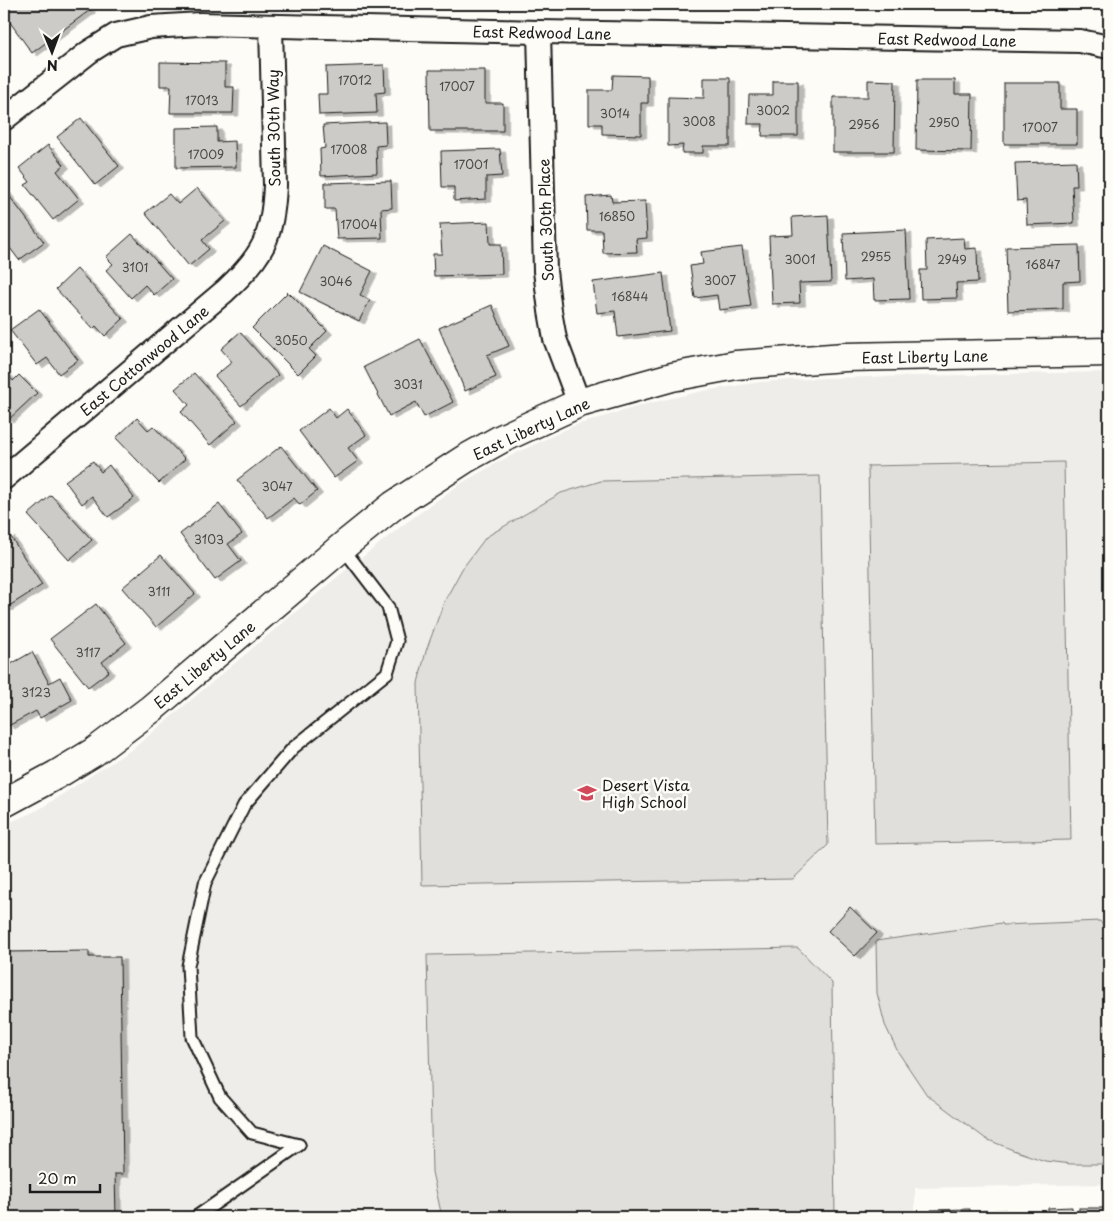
<svg xmlns="http://www.w3.org/2000/svg" width="1113" height="1221" viewBox="0 0 1113 1221" font-family="'Playpen Sans',sans-serif">
<style>
.built{fill:#eeede9}
.green{fill:#e0dfdb;stroke:#7e7e7c}
.building{fill:#cccbc8;stroke:#1c1c1c;filter:url(#shadow)}
.lines{fill:none;stroke-linecap:round;stroke-linejoin:round}
.lane-casing{stroke:#1c1c1c;stroke-width:15}
.street-casing{stroke:#1c1c1c;stroke-width:26}
.secondary-casing{stroke:#1c1c1c;stroke-width:31}
.lane{stroke:#fdfcf7;stroke-width:11}
.street{stroke:#fdfcf7;stroke-width:22}
.secondary{stroke:#fdfcf7;stroke-width:28}
.labels{text-anchor:middle;dominant-baseline:central;stroke-width:5;stroke-linejoin:round;paint-order:stroke}
.number-label{font-size:12px;fill:#484847}
.street-label{font-size:15px;fill:#1c1c1c;stroke:#fdfcf7}
.poi-label{font-size:15px;fill:#1c1c1c;stroke:#fdfcf7;text-anchor:start}
</style>
<defs>
<filter id="shadow"><feDropShadow dx="5.5" dy="3" stdDeviation="0" flood-color="#0004"/></filter>
</defs>
<rect width="100%" height="100%" fill="#fdfcf7"/>
<filter id="ink" filterUnits="userSpaceOnUse"><feTurbulence type="fractalNoise" baseFrequency=".02" numOctaves="2"/><feDisplacementMap in="SourceGraphic" scale="10" xChannelSelector="R" yChannelSelector="G"/><feConvolveMatrix kernelMatrix="1 2 1 2 8 2 1 2 1" color-interpolation-filters="sRGB"/></filter>
<g filter="url(#ink)">
<path class="built" d="M1109,372V1184L915,1188V1217H4V825L38,810L134,748L336,578L403,525L460,484L500,461L573,426L646,404L703,391L761,382L825,378Z"/>
<g class="green">
<path d="M1064,462L1071,840L875,844L868,466Z"/>
<path d="M820,476L828,845L793,879L422,885L418,683L426,651L444,602L462,569L486,537L561,493L601,481Z"/>
<path d="M1100,921L1109,935V1164H1071L1045,1161L1013,1150L986,1139L927,1095L898,1052L885,1025L877,993L876,941L1002,923L1003,925Z"/>
<path d="M798,948L832,983L835,1217H442L432,1172L427,955Z"/>
</g>
<g class="building">
<path d="M13,4H86L90,10L32,53L4,14V11Z"/>
<path d="M160,62L225,63V87H234L233,113H170L171,86H160Z"/>
<path d="M384,65L385,92L376,93L377,113L319,115L318,94H327L326,67Z"/>
<path d="M429,70H485V103H503V131H430Z"/>
<path d="M613,75L648,76V103H641V135L602,134V124H589V90H612Z"/>
<path d="M704,78H730V146H703V153H682L683,145L668,146V97L704,98Z"/>
<path d="M868,80L895,81L894,152H833V97H868Z"/>
<path d="M917,80H955V94H972L971,151L916,150Z"/>
<path d="M773,81H798V136H762L763,124H748L749,95H773Z"/>
<path d="M1004,83H1060V109H1077V144H1004Z"/>
<path d="M81,118L119,166L95,185L57,137Z"/>
<path d="M385,122L386,145L376,146L377,173L321,176L320,149L325,148L323,125Z"/>
<path d="M217,127V142L235,141L236,167L176,168V128Z"/>
<path d="M48,145L64,165L57,171L79,199L53,220L25,185L30,182L19,168Z"/>
<path d="M500,149L502,176L486,177V199L454,201V187H442L441,151Z"/>
<path d="M1076,161L1077,186H1072L1074,223L1027,225L1026,200L1017,201L1015,163Z"/>
<path d="M391,181L392,208L381,209L382,238L337,239L335,209H325V183Z"/>
<path d="M197,188L225,221L202,240L209,249L189,266L145,213L169,194L178,204Z"/>
<path d="M4,189L44,242L19,260L4,240Z"/>
<path d="M611,195L612,202L645,201L647,238L636,239L637,252L603,253L602,230H587L586,197Z"/>
<path d="M828,215L831,282L799,283L800,303L772,304L769,236L793,235L792,217Z"/>
<path d="M489,222L490,244H501L502,274L434,276L433,254H442L440,224Z"/>
<path d="M906,230L909,299L874,300L873,279L845,281L843,233Z"/>
<path d="M132,234L172,279L154,295L145,285L131,298L106,270L113,264L106,257Z"/>
<path d="M964,238L965,249L977,248L978,282L956,283L957,298L921,299L920,270H927L926,240Z"/>
<path d="M1079,245L1080,281L1063,282V309L1008,311L1006,247Z"/>
<path d="M323,246L372,271L360,295L370,300L359,321L300,292Z"/>
<path d="M742,247L751,306L719,310L717,295L695,298L690,266L703,264L701,252Z"/>
<path d="M77,269L123,319L105,336L96,326L93,329L56,289Z"/>
<path d="M663,273L670,331L618,337L615,311L597,313L593,282Z"/>
<path d="M288,292L327,331L309,349L316,356L298,374L252,328Z"/>
<path d="M492,305L509,346L487,355L496,377L465,391L439,328Z"/>
<path d="M39,309L78,360L59,374L47,358L37,365L10,330Z"/>
<path d="M240,332L278,375L241,406L215,376L232,362L221,349Z"/>
<path d="M420,339L453,402L424,417L416,402L389,416L364,367Z"/>
<path d="M4,370L13,381L19,375L37,393L8,420L4,416Z"/>
<path d="M194,373L237,421L210,445L181,412L189,405L175,389Z"/>
<path d="M329,408L336,418L347,409L366,435L348,448L358,461L334,478L299,431Z"/>
<path d="M137,418L148,430L153,426L185,459L159,483L116,438Z"/>
<path d="M281,446L317,491L300,505L294,498L268,518L237,480Z"/>
<path d="M93,461L101,472L109,465L134,498L108,517L92,496L82,504L65,481Z"/>
<path d="M51,495L92,540L69,560L28,515Z"/>
<path d="M219,504L242,534L228,544L241,561L215,580L180,534Z"/>
<path d="M9,534L42,585L6,608L4,605V537Z"/>
<path d="M161,555L195,594L156,627L122,588Z"/>
<path d="M96,604L126,643L102,662L109,671L88,687L50,639Z"/>
<path d="M32,652L49,683L60,677L72,700L40,718L36,711L8,726L4,719V668Z"/>
<path d="M850,907L877,933L855,956L828,931Z"/>
<path d="M89,951V957H120L123,1174H115L116,1217H4V952Z"/>
<path d="M1072,1207V1217H1031V1216L1048,1215V1208Z"/>
<rect x="1079" y="1208" width="30" height="9"/>
<path d="M970,1209V1217H931V1210Z"/>
<path d="M1006,1210V1217H982V1211Z"/>
</g>
<g class="lines">
<g class="lane-casing">
<g id="lane">
<path d="M299,1145L252,1133L220,1097L192,1037L188,966L205,883L244,805L293,748L387,673L397,641L388,607L342,547"/>
<path d="M196,1217L299,1145"/>
</g>
</g>
<g class="street-casing">
<g id="street">
<path d="M539,32L545,271L550,311L555,339L579,403"/>
<path d="M4,119L89,52L116,35L151,27L200,24L539,32L1080,41L1109,47"/>
<path d="M4,478L225,291C263,256 273,237 275,185L271,26"/>
</g>
</g>
<g class="secondary-casing">
<path id="secondary" d="M4,803L56,775L94,752L151,709L342,547L394,505L465,459L501,439L579,403L672,377L736,365L845,357L1109,352"/>
</g>
<use href="#lane" class="lane"/>
<use href="#street" class="street"/>
<use href="#secondary" class="secondary"/>
</g>
</g>
<defs>
<g id="school-bare" transform="scale(1.5)"><path d="M0-5L7-2L0 1L-7-2ZM-4 1L0 2.5L4 1V4Q0 6-4 4Z" fill="#d1495b" stroke="#fdfcf7" stroke-width="2.5" paint-order="stroke"/></g>
</defs>
<g fill-rule="evenodd">
<use href="#school-bare" x="587" y="793"/>
</g>
<g class="labels">
<g class="number-label">
<text x="355" y="80">17012</text>
<text x="457" y="86">17007</text>
<text x="202" y="100">17013</text>
<text x="773" y="110">3002</text>
<text x="615" y="113">3014</text>
<text x="699" y="121">3008</text>
<text x="944" y="122">2950</text>
<text x="864" y="124">2956</text>
<text x="1040" y="127">17007</text>
<text x="349" y="149">17008</text>
<text x="206" y="154">17009</text>
<text x="471" y="164">17001</text>
<text x="617" y="216">16850</text>
<text x="359" y="224">17004</text>
<text x="876" y="256">2955</text>
<text x="800" y="259">3001</text>
<text x="952" y="259">2949</text>
<text x="1043" y="264">16847</text>
<text x="135" y="267">3101</text>
<text x="720" y="280">3007</text>
<text x="336" y="281">3046</text>
<text x="630" y="296">16844</text>
<text x="291" y="340">3050</text>
<text x="408" y="384">3031</text>
<text x="277" y="486">3047</text>
<text x="209" y="539">3103</text>
<text x="159" y="591">3111</text>
<text x="88" y="652">3117</text>
<text x="36" y="692">3123</text>
</g>
<g class="street-label">
<text transform="translate(542 32) rotate(1)">East Redwood Lane</text>
<text transform="translate(947 39) rotate(1)">East Redwood Lane</text>
<text transform="translate(273 128) rotate(-91)">South 30th Way</text>
<text transform="translate(545 220) rotate(-92)">South 30th Place</text>
<text transform="translate(925 356) rotate(-1)">East Liberty Lane</text>
<text transform="translate(144 360) rotate(-40)">East Cottonwood Lane</text>
<text transform="translate(531 428) rotate(-25)">East Liberty Lane</text>
<text transform="translate(204 664) rotate(-40)">East Liberty Lane</text>
</g>
<g class="poi-label">
<text x="602" y="784">Desert Vista<tspan x="602" dy="17">High School</tspan></text>
</g>
</g>
<rect width="1113" height="1221" fill="none" stroke="#fdfcf7" stroke-width="20"/>
<rect x="10" y="10" width="1093" height="1201" fill="none" stroke="#1c1c1c" stroke-width="2" filter="url(#ink)"/>
<g transform="translate(52 52) rotate(179)" stroke="#fdfcf7" stroke-width="4" paint-order="stroke">
<path d="M0-4L9 19L0 12L-9 19Z" fill="#1c1c1c"/>
<text y="-8" font-size="14" font-weight="bold" text-anchor="middle" fill="#1c1c1c">N</text>
</g>
<path d="M30 1184v8h70v-8" fill="none" stroke="#1c1c1c" stroke-width="2.5"/>
<text x="38" y="1184" font-size="15" fill="#1c1c1c" stroke="#fdfcf7" stroke-width="4" paint-order="stroke">20 m</text>
</svg>
